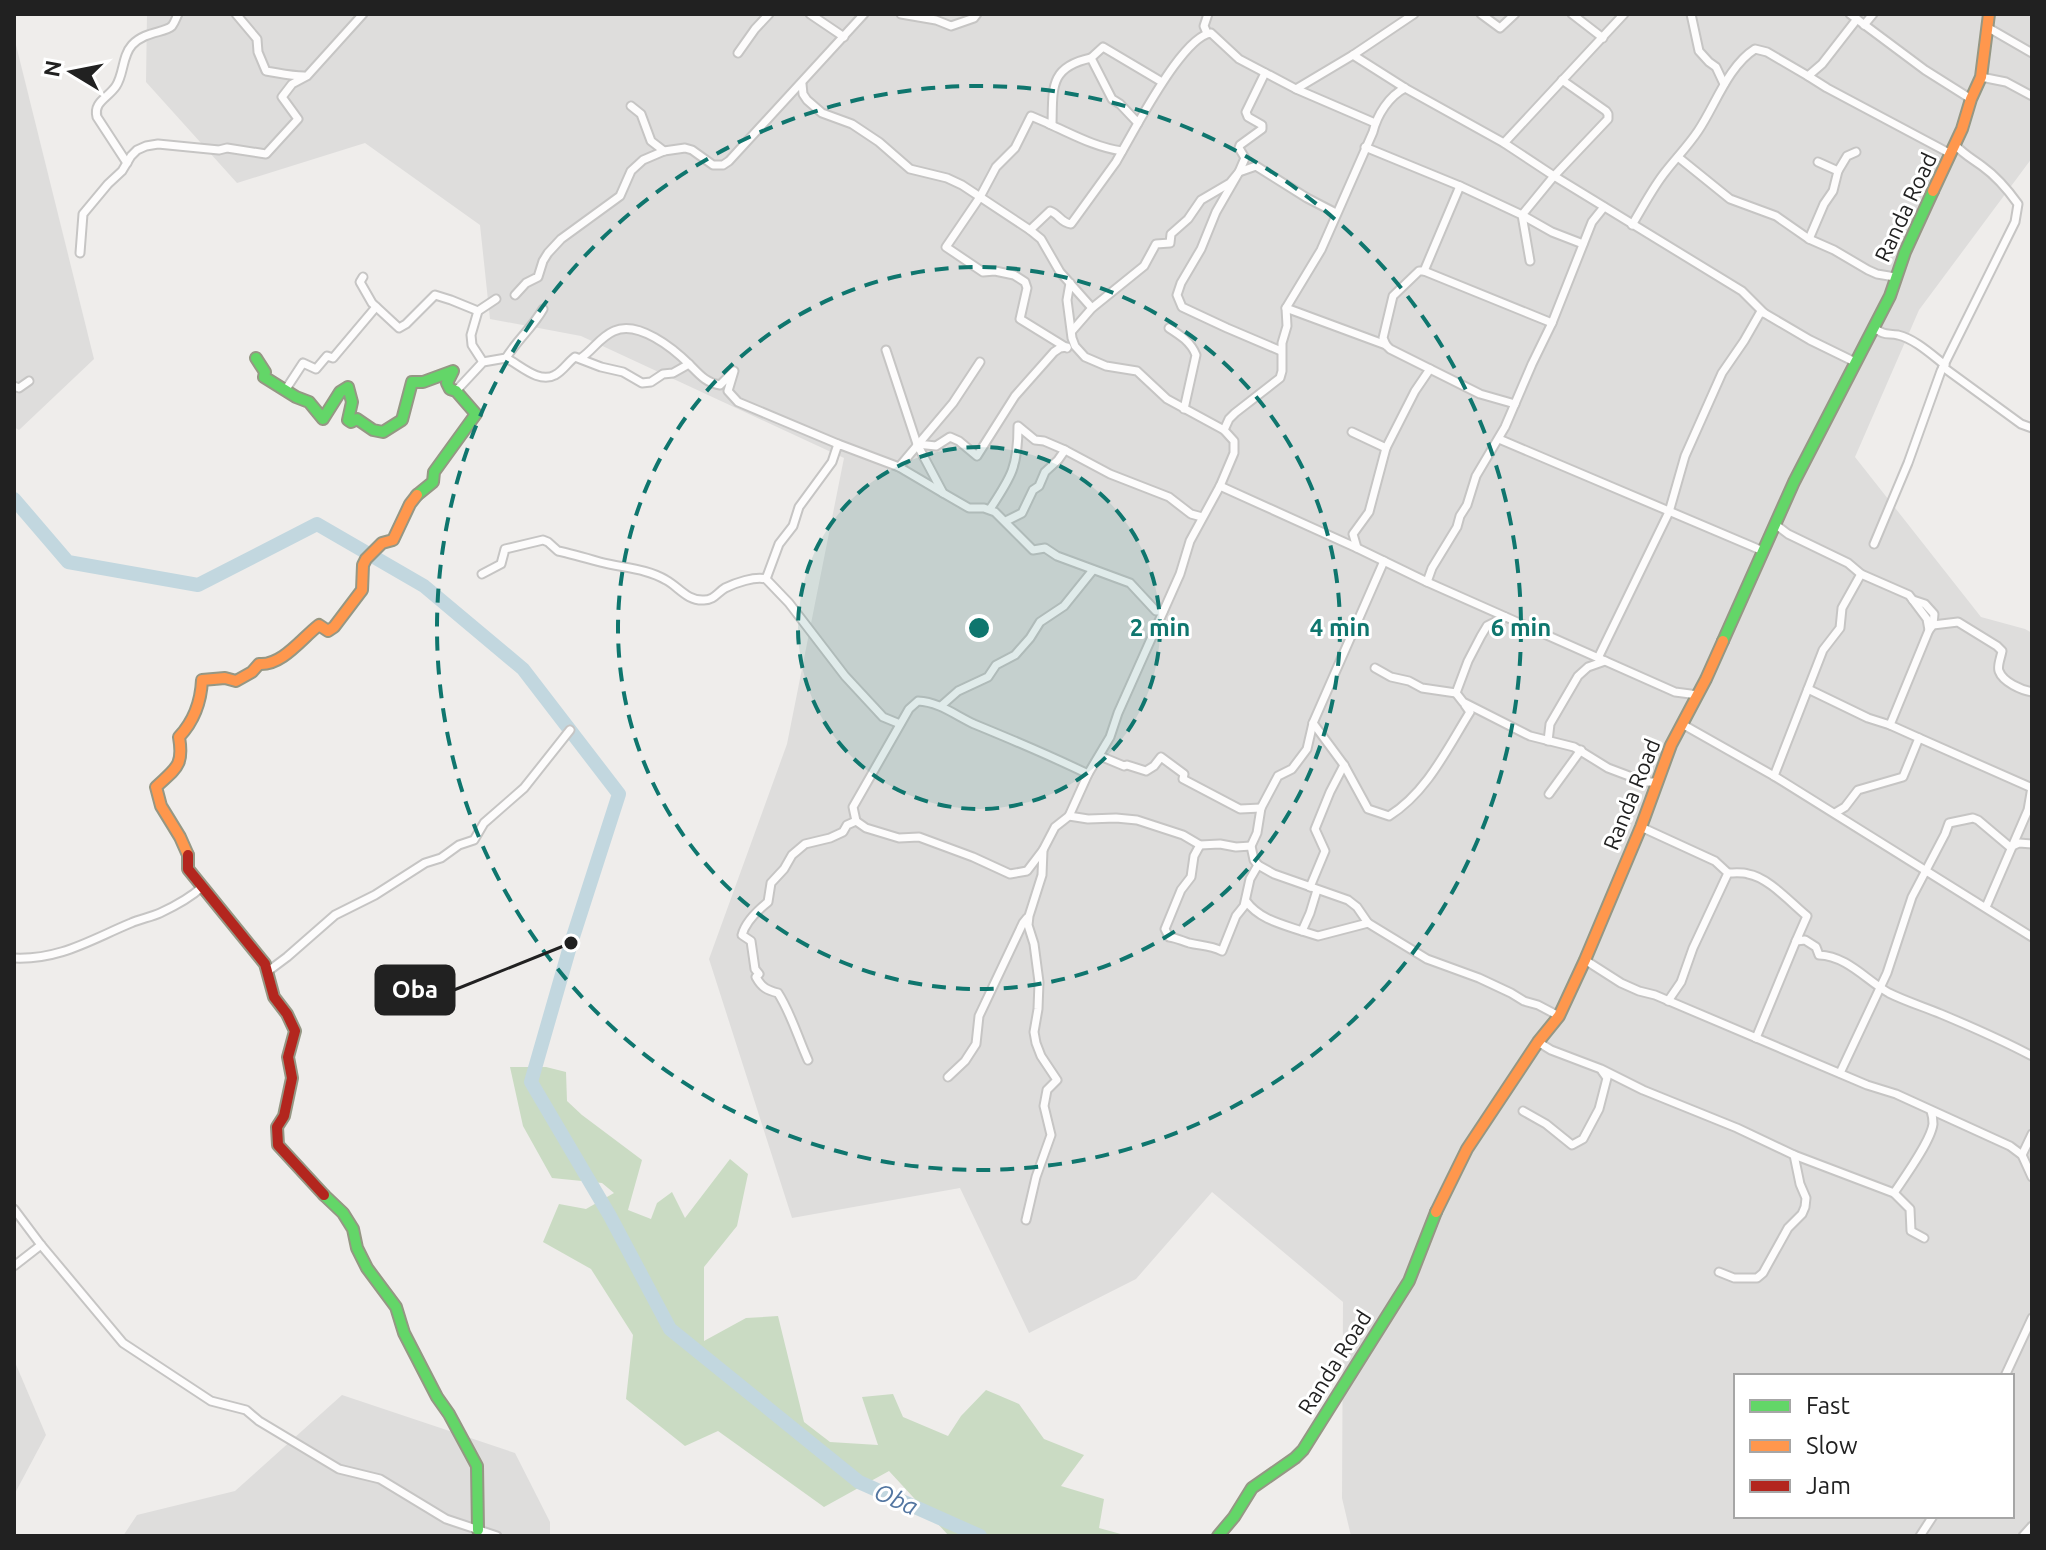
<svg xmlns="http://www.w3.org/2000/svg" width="2046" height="1550" viewBox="0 0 2046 1550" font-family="Ubuntu,sans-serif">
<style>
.residential{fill:#dedddc;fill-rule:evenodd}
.forest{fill:#cadbc3}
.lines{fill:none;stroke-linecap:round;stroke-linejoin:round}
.river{stroke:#c2d7df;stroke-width:14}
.street-casing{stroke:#c6c5c4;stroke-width:11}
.fast-casing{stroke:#959784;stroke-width:14}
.slow-casing{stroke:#959784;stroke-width:14}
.jam-casing{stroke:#959784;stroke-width:14}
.street{stroke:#fdfcfc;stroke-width:7}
.fast{stroke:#63d668;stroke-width:10}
.slow{stroke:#ff974d;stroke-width:10}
.jam{stroke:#b3261e;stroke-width:10}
.ring{fill:none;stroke:#0f766e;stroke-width:4;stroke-dasharray:14 10}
.labels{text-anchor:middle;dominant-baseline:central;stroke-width:6;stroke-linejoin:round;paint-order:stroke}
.street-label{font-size:22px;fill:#212121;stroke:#fff}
.water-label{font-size:24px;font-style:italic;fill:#5376a1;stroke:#fff}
.centre{fill:#0f766e;stroke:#fff;stroke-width:4}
.ring-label{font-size:24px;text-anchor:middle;font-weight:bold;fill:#0f766e;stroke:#fff;stroke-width:6;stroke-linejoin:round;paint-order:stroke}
.leader{fill:none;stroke:#212121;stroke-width:3}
.callout-dot{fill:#212121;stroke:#fff;stroke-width:3}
.callout{fill:#212121;stroke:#212121;stroke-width:3}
.callout-label{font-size:24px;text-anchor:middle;font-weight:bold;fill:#fff}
</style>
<rect width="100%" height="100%" fill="#efedeb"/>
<g class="residential">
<path d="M147,14H2032V158L1919,310L1855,457L1981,617L2025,629L2032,633V1536H1351L1342,1498L1343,1302L1212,1192L1136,1279L1029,1333L960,1188L792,1218L709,959L787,744L844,458L581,336L490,319L480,225L365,143L237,183L146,82ZM1736,1376H2012V1516H1736Z"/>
<path d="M14,37L94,359L19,430L14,427Z"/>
<path d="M14,1360L46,1435L14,1495Z"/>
<path d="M342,1395L515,1453L550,1522V1536H123L137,1515L235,1491Z"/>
</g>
<path class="forest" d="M510,1067H546L566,1072L567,1101L582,1115L642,1160L628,1210L651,1219L657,1203L672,1192L685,1218L730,1159L748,1174L737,1226L704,1267V1341L746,1318L778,1316L804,1422L830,1442L878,1445L862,1397L893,1394L903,1417L948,1436L961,1416L986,1390L1019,1404L1044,1439L1084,1455L1061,1486L1104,1499L1099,1528L1128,1536H949L889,1471L824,1507L718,1431L685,1446L626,1399L633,1335L591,1269L543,1242L559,1204L586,1209L614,1193L602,1183L552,1178L523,1126Z"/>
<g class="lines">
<path class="river" d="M14,499L68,562L198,585L317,524L424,586L523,669L619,794L571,943L531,1082L610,1216L670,1329L859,1482L980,1536"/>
<g class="street-casing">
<g id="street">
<path d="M236,14L257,39L258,52L266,71C279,73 291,76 304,76"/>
<path d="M810,14L844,37"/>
<path d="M901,14L936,20L951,26L974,18L977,14"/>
<path d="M1481,14L1500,28L1515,14"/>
<path d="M1572,14L1603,38"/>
<path d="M1691,14L1699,51L1709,62L1716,67L1724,84"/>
<path d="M1850,14L1925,70L1971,99"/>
<path d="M1857,19L1822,64L1808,76L1827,88L1951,154"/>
<path d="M1864,25L1873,14"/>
<path d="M1987,27L2032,53"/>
<path d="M1207,33L1204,26L1208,14"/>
<path d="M738,53L755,29L769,14"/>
<path d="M1353,55L1405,88L1504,143L1554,176L1742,291L1764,313L1810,340L1855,362"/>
<path d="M1091,58L1103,47L1162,82"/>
<path d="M1981,77L2006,82L2032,96"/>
<path d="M1562,80L1606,111L1608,114V119L1554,176L1522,215L1552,232L1583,244"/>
<path d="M802,84L803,94L807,100L822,113L852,124L879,142L910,169L947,178L962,185L1030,230L1041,239L1060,272L1092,308"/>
<path d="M1296,89L1375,123"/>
<path d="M631,106L641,114L651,141L664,151"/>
<path d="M1049,124C1074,135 1095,147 1122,151"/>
<path d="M1504,143L1624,14"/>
<path d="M1365,147L1460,186L1522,215L1530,261"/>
<path d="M1678,157L1730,199L1776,216L1809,239L1834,250L1868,270L1877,274L1895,277"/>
<path d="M127,163L97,117C93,102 108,98 116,86C124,74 122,56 132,45C145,31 165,33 172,26C175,22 176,18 178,14"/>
<path d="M1838,171L1847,156L1856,152"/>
<path d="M1632,225C1643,207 1653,187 1666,171C1676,158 1688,146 1698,131C1715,106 1728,66 1755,49L1767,52L1808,76"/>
<path d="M1030,230L1050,211C1059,214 1061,223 1071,224L1074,220L1116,162L1138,123"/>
<path d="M1809,239L1824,204L1833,191L1838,171L1818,162"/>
<path d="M80,253L83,214L108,184L122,171L131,156L137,150L146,146L158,144L219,150L227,148L266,154L298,119L282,97L292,84L307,76L363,14"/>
<path d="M1424,271L1460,186"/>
<path d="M363,277L360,282L372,303L399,328L406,324L435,295L451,300L478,311"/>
<path d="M515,295L526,283L538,277L543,261L548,253L561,239L620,196L631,171L643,160L664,151L685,148L692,150L713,165H723L729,161L864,14"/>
<path d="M1286,308L1386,345L1390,349L1480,394L1515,404"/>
<path d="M1873,327C1885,336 1886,333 1898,335C1915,339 1932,355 1945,365"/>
<path d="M1169,328C1180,335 1191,342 1196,355L1184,409"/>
<path d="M1072,331L1092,308L1144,266L1156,244L1170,243L1171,234L1188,219L1201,200L1230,183L1239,172L1245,158L1239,148L1240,145L1262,129V125L1248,117L1246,112L1265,73"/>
<path d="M1386,345L1383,338L1393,296L1419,271H1424L1552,323"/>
<path d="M1067,348L1020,319L1027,288L1025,282L1014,275L995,271L983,272L946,247L980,197L996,167L1015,148L1031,116L1052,125C1053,88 1049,67 1091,58L1112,99L1120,104L1138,123C1151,101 1187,36 1211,33L1239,59L1296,89L1353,55L1414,14"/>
<path d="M886,350L917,444L943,493L969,508H984L995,512L1033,550L1045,548L1057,556L1130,583L1156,611H1163"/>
<path d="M1281,351L1227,328L1182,307L1177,295L1181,283L1201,249L1216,212L1239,172L1256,166L1307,198L1336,213"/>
<path d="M506,358C520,365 539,384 555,375C563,371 568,362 575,357L601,367L623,372L642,383L651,382L663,374L673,373L689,364"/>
<path d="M581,358C593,350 600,337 614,331C638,320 673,348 690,365C699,374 706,383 720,385L734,371L728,391L738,402L838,444"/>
<path d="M483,362L472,345L471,335L478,311L496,299"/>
<path d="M1943,367L2021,424L2032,428"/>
<path d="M14,386L19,388L29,381"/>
<path d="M286,389L303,363L316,369L327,356L333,358L376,307"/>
<path d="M456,391L483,362L506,358C517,340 533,327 543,309"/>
<path d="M1224,430L1229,419L1235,413L1280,378L1282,371V343L1287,326L1286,308L1321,250L1373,132C1377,115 1389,96 1405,88"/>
<path d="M1352,432L1386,448L1369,512L1353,534L1357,548"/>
<path d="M1499,439L1763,551"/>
<path d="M917,444L936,446L950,437L959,441L977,456L1015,396L1054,352L1060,348L1067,347"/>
<path d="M1386,448L1415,391L1430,369"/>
<path d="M899,467L953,403L980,362"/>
<path d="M1220,486L1357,548L1427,582L1675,692L1698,695"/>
<path d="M990,509C1012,476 1018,466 1018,426L1035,440L1044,441L1065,450"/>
<path d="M1006,521L1022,513L1033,490L1039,486L1045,472L1058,460L1065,450L1110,474L1169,497L1191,514L1202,517"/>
<path d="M1775,524L1788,534L1848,563L1861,574L1909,595L1927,619L1929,630L1933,625L1958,622L1997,646L2002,651C2001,657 1997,666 1999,671C2003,682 2021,690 2032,692"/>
<path d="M1874,544L1908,463L1941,371L2015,222L2018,204C2008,190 1996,176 1982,166C1971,158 1965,155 1956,146"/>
<path d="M482,574L501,564L505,549L543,540L548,542L558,551C572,554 586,558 600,562C622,568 646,568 666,580C679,587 687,601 704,600C714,600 717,593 725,588C735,583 755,576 766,579L779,544L793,526L799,507L832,462L838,444L899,467L943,493"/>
<path d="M766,579L789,603L845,676L883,717L900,724"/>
<path d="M1427,582L1432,568L1457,527L1460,516L1467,505L1476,476L1505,427L1532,364L1552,323L1592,222L1604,207"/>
<path d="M1913,600L1925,604L1934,614L1933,625"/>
<path d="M1505,617L1487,626L1481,636L1468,661L1456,693L1463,702L1530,736L1574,747L1608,768L1645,782H1656"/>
<path d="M1598,658L1669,512L1685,456L1722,373L1744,341L1760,313H1764"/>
<path d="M1375,668L1391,677L1409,681L1422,688L1456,693"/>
<path d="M1808,689L1868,718L1890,725"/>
<path d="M941,706L958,691L988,677L996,665L1015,655L1030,638L1040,622L1064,606L1093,570"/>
<path d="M1313,723L1344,765L1368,809L1389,816C1427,792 1447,749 1470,712L1465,705"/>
<path d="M1682,724L1774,776L2032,937"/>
<path d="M1919,738L2032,788"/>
<path d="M1548,741L1550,724L1578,676L1588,667L1605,661"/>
<path d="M1100,756L1124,766L1127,765L1146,771L1154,766L1161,757L1184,774L1183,779L1240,809L1261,808"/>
<path d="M1774,776L1823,650L1840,628L1842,608L1861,574"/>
<path d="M1549,794L1581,750"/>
<path d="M1835,813L1845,807L1858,790L1903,777L1919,738L1890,725L1929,630"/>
<path d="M1069,816L1088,819L1116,818L1137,820L1183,835L1200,845L1220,844L1236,847L1251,846"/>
<path d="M1641,827L1715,861L1728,873L1693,948L1681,982L1668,1001"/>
<path d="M1200,845L1194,856L1191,877L1181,890L1165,929L1169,937C1177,938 1182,941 1189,943C1201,946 1209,945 1222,951L1236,916L1244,906L1250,879L1258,865L1254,860L1251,846L1257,833L1261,808L1278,776L1292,769L1307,749L1313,723L1384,561"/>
<path d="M1043,850L1027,871L1010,874L973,857L919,837L899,838L866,828L856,821L853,807L909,709L918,701C939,702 955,715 974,724C1013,740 1051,756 1088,774"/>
<path d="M1258,865L1274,874L1348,900L1357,907L1368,923L1427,959L1479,978L1511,993L1524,1001L1538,1005L1559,1016"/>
<path d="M1728,873C1734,873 1742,872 1748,874C1768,877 1791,903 1807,916L1796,941L1805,940L1816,947L1819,955C1847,956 1866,980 1889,993C1905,1001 1924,1007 1941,1014C1972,1027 2002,1040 2032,1056"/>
<path d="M1310,887L1325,851L1315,829L1330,792L1344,765"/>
<path d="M1317,890L1310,913L1302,931L1318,936L1368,923"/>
<path d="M1246,901C1259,919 1281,924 1302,931"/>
<path d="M1986,907L2028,810L2032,787"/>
<path d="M14,958C60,960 90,940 131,923C140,919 151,917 160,913C175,906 190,898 202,887"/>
<path d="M1585,960L1621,983L1639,991L1655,995L1867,1085L1896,1094L2010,1146L2022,1155L2032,1177"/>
<path d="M267,972L287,957L335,915L375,895L425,863L441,858L459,845L474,840L484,823L524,788L570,730"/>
<path d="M1756,1038L1796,941"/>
<path d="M1538,1042L1551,1050L1601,1069L1643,1090L1737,1128L1794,1155L1894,1193L1910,1209L1911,1231L1924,1238"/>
<path d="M808,1060C798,1038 791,1013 778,993C767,990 762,988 756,977L759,974L755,969L751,941L742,935C745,923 758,910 768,902L771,883L784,869L792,855L805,844L830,838L843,832L847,825L856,821"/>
<path d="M1840,1073L1887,973L1912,897L1945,834L1949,823L1973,818L1978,820L2010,847L2019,843L2032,844"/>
<path d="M948,1077L965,1061L976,1044L979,1016L1023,923L1027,918"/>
<path d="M1523,1111L1546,1124L1572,1145L1583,1139L1599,1109L1607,1078L1602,1071"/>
<path d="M2022,1155L2032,1134"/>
<path d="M1894,1193C1904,1178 1931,1141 1933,1124C1933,1120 1932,1114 1931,1111"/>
<path d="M14,1209L41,1245L123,1343L211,1401L246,1410L259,1421L339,1469L380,1479L446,1519L497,1536"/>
<path d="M1026,1220L1036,1177L1051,1135L1044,1106L1047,1090L1057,1080L1041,1056L1036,1043L1034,1032L1038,1009L1039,982L1034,944L1028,925L1029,916L1042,875L1043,850L1055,827L1069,816L1088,774L1110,737L1118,713L1180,574L1190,541L1220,486L1234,453V441L1224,430L1167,399L1137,371L1106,366L1085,357L1075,346L1072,338L1067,300L1070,283"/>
<path d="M14,1266L41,1245"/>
<path d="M1719,1272L1734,1278H1757L1763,1273L1788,1228L1802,1214L1805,1207L1806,1198L1800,1184L1794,1155"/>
<path d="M2005,1376L2032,1318"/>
<path d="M1920,1536L1933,1516"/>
<path d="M2023,1536L2032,1526"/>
</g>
</g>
<g class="fast-casing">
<g id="fast">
<path d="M256,358L265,372L264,377L296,397L309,402L323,419L340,392L348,387L352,402L348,420L351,422L357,419L373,430L383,432L402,420L412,382H423L453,371L447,383L450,389L456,391L476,414L434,472L433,482L417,495"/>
<path d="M1723,641L1794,482L1890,296L1905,252L1933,191"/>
<path d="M324,1195L343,1213L353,1229L357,1248L367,1268L396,1307L404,1333L437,1397L449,1414L477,1466L478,1530"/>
<path d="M1218,1536L1234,1517L1252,1488L1295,1458L1303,1450L1409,1281L1436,1212"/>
</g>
</g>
<g class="slow-casing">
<g id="slow">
<path d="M1933,191L1962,129L1971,99L1981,77L1989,14"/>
<path d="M188,855L180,837L161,806L156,787C176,768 184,766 179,737C194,721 201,702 202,680L225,678L236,681L252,672L259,664C282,666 302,638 319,625L328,631L334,627L362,590L363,565L366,559L382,543L393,540L410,504L417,495"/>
<path d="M1436,1212L1467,1149L1538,1042L1559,1016L1585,960L1641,827L1671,745L1706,679L1723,641"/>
</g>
</g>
<g class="jam-casing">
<path id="jam" d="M188,855V869L265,964L274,997L287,1014L295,1031L288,1057L292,1078L284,1116L277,1127L278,1145L324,1195"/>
</g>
<use href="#street" class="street"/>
<use href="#fast" class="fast"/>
<use href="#slow" class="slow"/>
<use href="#jam" class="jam"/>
</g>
<circle cx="979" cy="628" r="181" fill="#0f766e" fill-opacity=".12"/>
<g class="ring">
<circle cx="979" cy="628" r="181"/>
<circle cx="979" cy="628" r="361"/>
<circle cx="979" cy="628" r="542"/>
</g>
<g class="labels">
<g class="street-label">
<text transform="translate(1905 207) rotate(-65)">Randa Road</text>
<text transform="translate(1631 794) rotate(-68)">Randa Road</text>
<text transform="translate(1334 1362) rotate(-58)">Randa Road</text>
</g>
<g class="water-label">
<text transform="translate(896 1499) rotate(24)">Oba</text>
</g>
</g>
<circle cx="979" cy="628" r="12" class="centre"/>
<g class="ring-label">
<text x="1160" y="636">2 min</text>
<text x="1340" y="636">4 min</text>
<text x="1521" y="636">6 min</text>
</g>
<path class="leader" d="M571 943L454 990"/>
<circle class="callout-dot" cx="571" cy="943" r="8"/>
<rect class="callout" x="376" y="966" width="78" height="48" rx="8"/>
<g class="callout-label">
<text x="415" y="998">Oba</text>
</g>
<rect width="2046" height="1550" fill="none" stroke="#212121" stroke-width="32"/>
<rect x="1734" y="1374" width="280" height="144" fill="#ffffff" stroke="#a6a6a6" stroke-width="2"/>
<rect x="1750" y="1400" width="40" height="12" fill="#63d668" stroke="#a6a6a6" stroke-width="2"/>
<text x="1806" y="1414" font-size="24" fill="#212121">Fast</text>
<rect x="1750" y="1440" width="40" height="12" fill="#ff974d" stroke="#a6a6a6" stroke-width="2"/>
<text x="1806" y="1454" font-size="24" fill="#212121">Slow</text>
<rect x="1750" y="1480" width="40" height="12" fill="#b3261e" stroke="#a6a6a6" stroke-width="2"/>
<text x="1806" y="1494" font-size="24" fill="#212121">Jam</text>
<g transform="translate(72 72) rotate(280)" stroke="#ffffff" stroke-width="6" paint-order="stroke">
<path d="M0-6L14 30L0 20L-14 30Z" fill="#212121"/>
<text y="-12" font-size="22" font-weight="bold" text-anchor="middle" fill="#212121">N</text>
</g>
</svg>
